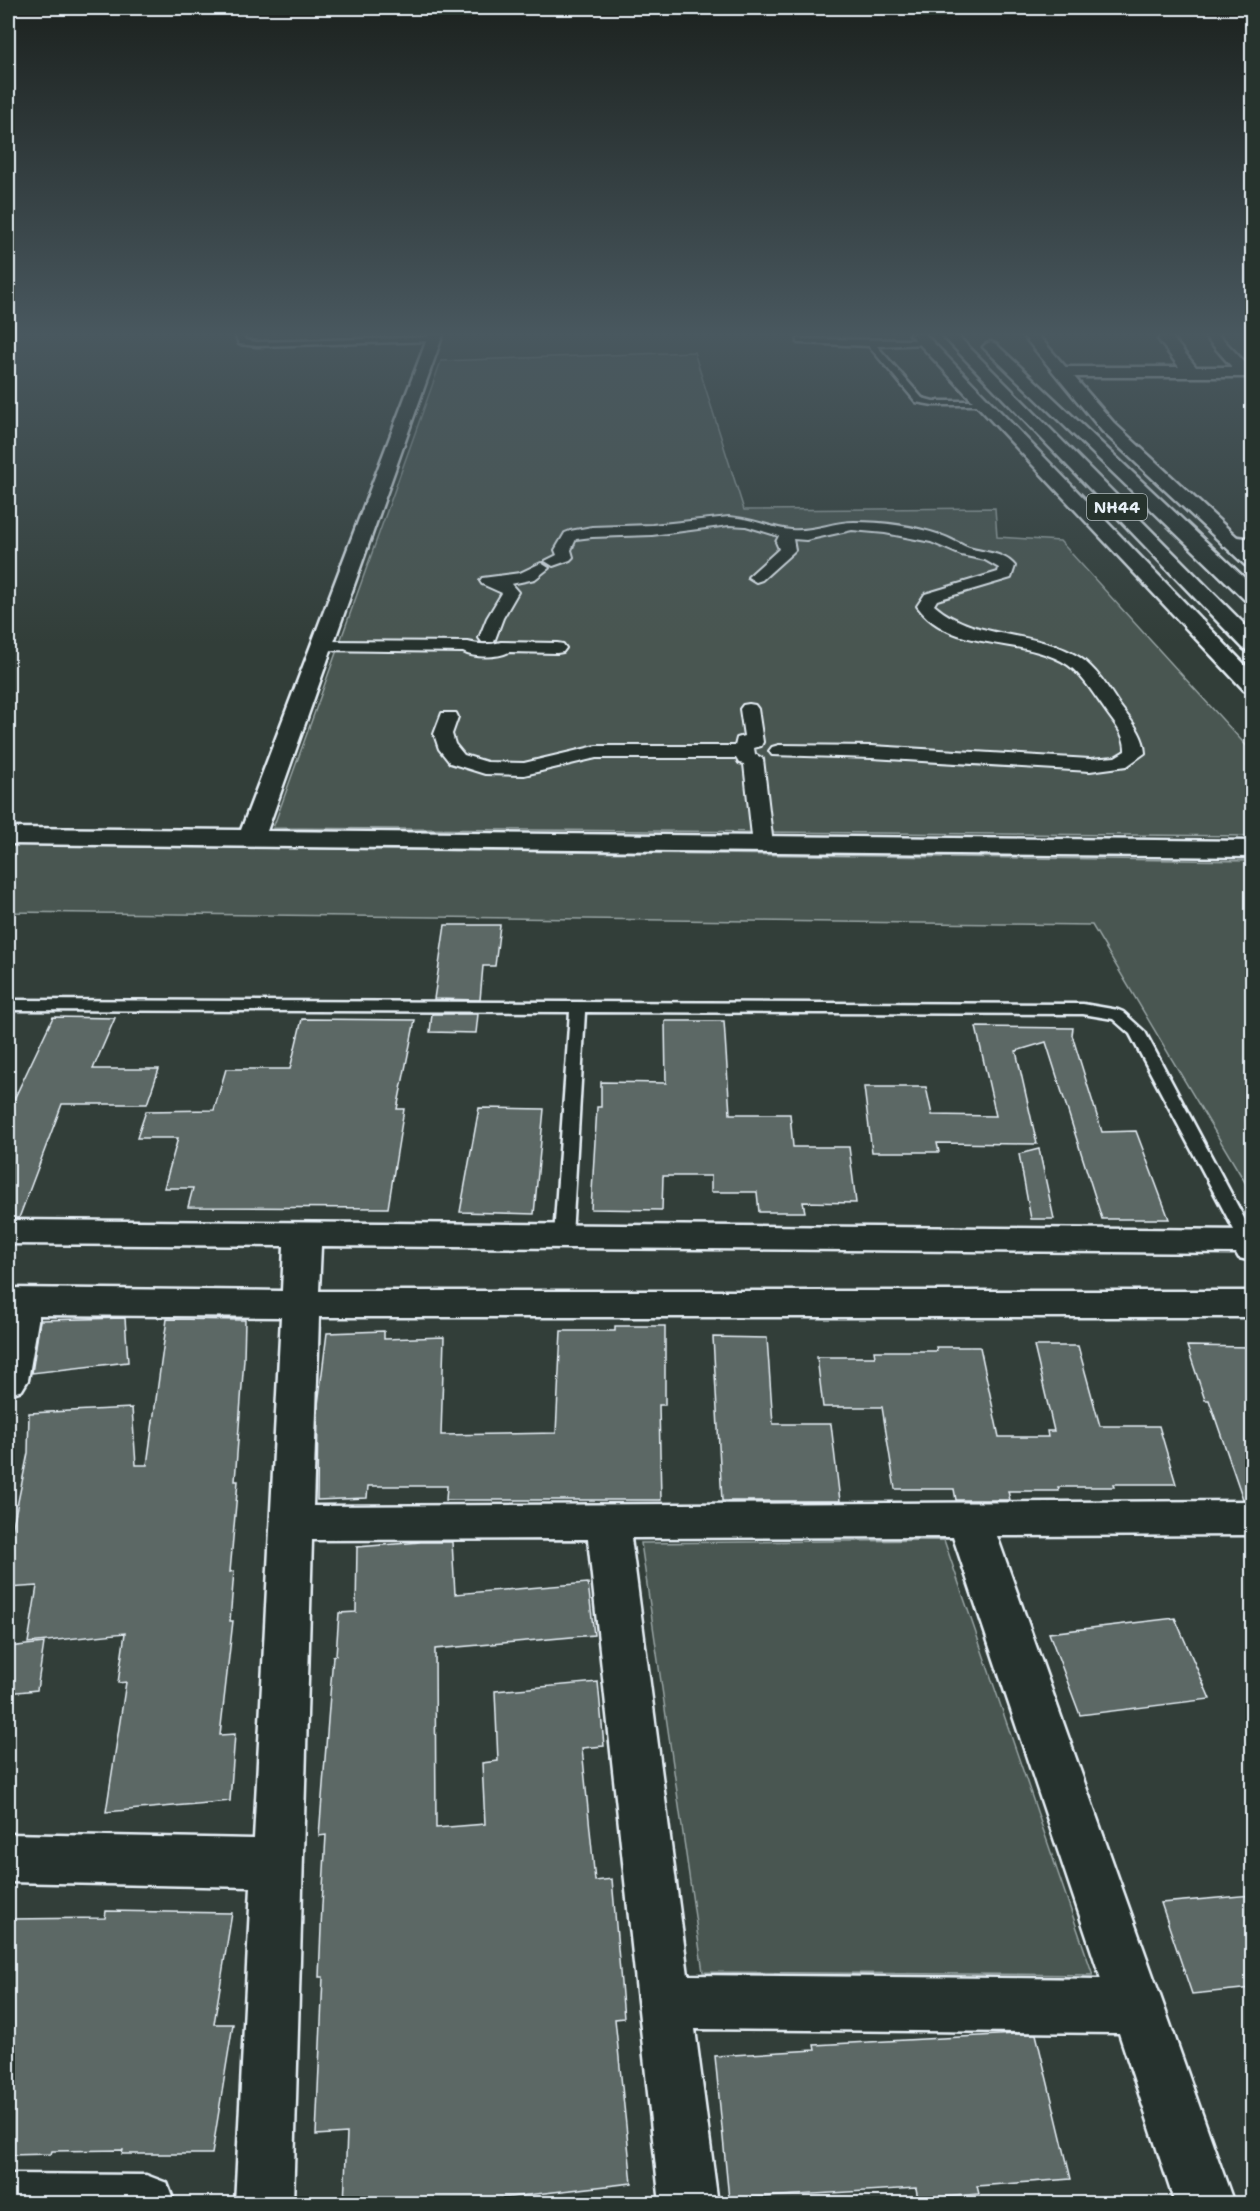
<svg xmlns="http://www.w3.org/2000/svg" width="1260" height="2211" viewBox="0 0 1260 2211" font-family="'Shantell Sans',sans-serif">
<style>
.green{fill:#495651;stroke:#98a4a4;stroke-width:1.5}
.building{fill:#5c6865;stroke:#e8f1f8;stroke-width:1.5}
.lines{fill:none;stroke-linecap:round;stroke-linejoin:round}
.service-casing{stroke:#e8f1f8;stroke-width:5}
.pedestrian-casing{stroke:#e8f1f8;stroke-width:4}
.minor-casing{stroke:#e8f1f8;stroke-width:5}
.tertiary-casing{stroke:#e8f1f8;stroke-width:5}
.trunk-casing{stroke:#e8f1f8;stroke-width:5}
.service{fill:#26332d;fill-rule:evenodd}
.pedestrian{fill:#26332d;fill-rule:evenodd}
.minor{fill:#26332d;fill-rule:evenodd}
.tertiary{fill:#26332d;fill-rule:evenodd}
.trunk{fill:#26332d;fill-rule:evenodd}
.labels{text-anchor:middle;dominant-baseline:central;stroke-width:4.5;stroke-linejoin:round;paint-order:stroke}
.shield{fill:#26332d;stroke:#aeb8bb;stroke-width:1.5}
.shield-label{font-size:16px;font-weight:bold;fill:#e8f1f8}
</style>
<rect width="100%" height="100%" fill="#323e39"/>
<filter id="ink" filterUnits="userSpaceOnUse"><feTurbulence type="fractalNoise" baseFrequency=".0167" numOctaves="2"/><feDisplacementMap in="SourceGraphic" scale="12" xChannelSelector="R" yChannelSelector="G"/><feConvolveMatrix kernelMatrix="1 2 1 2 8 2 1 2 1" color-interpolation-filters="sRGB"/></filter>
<g filter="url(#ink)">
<g class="green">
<path d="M694,352L744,510L995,508L997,537L1060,541L1252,752V836L273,828L441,361Z"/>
<path d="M8,845L1252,861V1194L1092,925L8,912Z"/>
<path d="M944,1540L1093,1975L703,1972L641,1543Z"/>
</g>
<g class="building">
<path d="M445,925H500L495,966H483L480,1000L434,999Z"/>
<path d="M432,1014H478L476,1033L430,1032Z"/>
<path d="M53,1017L115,1018L93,1069H159L147,1104H62L19,1218H8V1112Z"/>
<path d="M302,1019L415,1020L397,1109H404L388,1208L188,1207L193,1188H164L178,1138H137L146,1111L214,1110L226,1069H290Z"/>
<path d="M665,1021H724L730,1114H790L793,1147H849L856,1203L803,1202L805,1212H759L757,1192H711V1176H663L662,1210L591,1209L597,1107H601V1082L666,1083Z"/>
<path d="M976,1027L1073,1028L1072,1035L1102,1132L1136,1131L1169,1219H1102L1046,1042L1016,1051L1037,1144L937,1143L939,1152H872L864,1087H926L932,1115L996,1116Z"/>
<path d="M479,1108L544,1109L534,1214L460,1212Z"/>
<path d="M1039,1149L1054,1219H1031L1019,1154Z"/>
<path d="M125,1318L128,1362L32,1373L40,1320Z"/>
<path d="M167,1319L245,1320L244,1359L235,1481H238L230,1572L234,1571L230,1621H233L220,1735L235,1734L230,1801L106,1812L126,1682L118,1683L125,1633L28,1643L37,1586L8,1588V1550L28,1453L29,1413L132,1408L136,1465H147Z"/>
<path d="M615,1326H665V1405H659L661,1500H446L447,1486H368L367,1498L317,1500L318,1405L327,1333L384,1331V1339L444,1337L441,1435L556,1433L561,1331H615Z"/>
<path d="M713,1337L767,1338L773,1424H831L840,1501H722Z"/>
<path d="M1034,1346H1078L1100,1426H1159L1176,1484H1113L1114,1487H1058L1059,1491H1008L1010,1500H956L954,1489H895L882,1407H823L817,1357H875L874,1351H937L936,1347H980L999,1437H1048L1047,1431H1054Z"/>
<path d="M1187,1346L1252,1347V1499H1243L1209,1400H1205Z"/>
<path d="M421,1542H452L455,1594L588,1583L594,1635L435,1649L436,1828L485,1824L482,1763L498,1761L495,1691L598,1682L604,1746L582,1748L595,1881L612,1879L624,2018L615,2019L632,2183L474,2201V2204H344L347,2133L316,2135L323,1977H319L322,1905L326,1835L319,1836L333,1656L336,1655L339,1613L356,1612L357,1547Z"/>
<path d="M1175,1618L1210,1699L1080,1715L1049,1633Z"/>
<path d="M44,1643L37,1690L8,1693V1647Z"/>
<path d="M1252,1895V1988L1192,1994L1161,1903Z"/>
<path d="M106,1911L232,1913L214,2024H233L212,2154H122L123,2150L52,2151L51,2154L8,2155V1919L105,1918Z"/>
<path d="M1016,2034H1036L1071,2179L977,2186L979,2194L918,2199L916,2188L729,2199L715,2056L815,2050L814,2045Z"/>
</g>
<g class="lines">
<g class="service-casing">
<g id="service">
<path d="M235,334H243L245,340L257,342L435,337L439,339L435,341L257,346L239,344Z"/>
<path d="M798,339L929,340L930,342L926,344L877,346L922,398L933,401H985L989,403L985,405H933L916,402L869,346L801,343H798Z"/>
<path d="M8,1000L1083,1004L1118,1010L1123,1012L1145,1032L1252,1233V1246L1242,1245L1130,1034L1113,1019L1083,1014L585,1012L572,1236L569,1240H557L554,1236L570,1012L8,1010Z"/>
</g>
</g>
<g class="pedestrian-casing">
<g id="pedestrian">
<path d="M729,517C751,518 770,528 791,530C813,532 833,522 854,522C882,522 914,526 940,535C950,538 959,544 969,548C985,553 1004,552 1015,566L1011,578L937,600L934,605C975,641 1034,629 1079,657C1096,668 1109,689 1120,706C1131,721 1144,734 1145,753L1127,766L1090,771L872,758L772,755L769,751L772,747L779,745L872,746L1090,759L1115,757L1125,751C1126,734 1112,721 1103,707C1093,693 1082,675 1068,665C1023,635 951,654 917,606L925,594L998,572L999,568L985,560L961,555L931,542L885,533L852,530L806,540L793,539L795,550L792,553L762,580L756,582L748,577L779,549L776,542L779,536L746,526L729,525L652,535L592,537L576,539L571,550L573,557L570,560L553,566L545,561L557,555L555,550L565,533L570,531L592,527L652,525Z"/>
<path d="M541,563L549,568L535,579L511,584L518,592L503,618L494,642H482L479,638L487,618L502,593L482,584L480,581L482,578L520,573Z"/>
<path d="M323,641L468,642C480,645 489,645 501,642L557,643L563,644L566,648L563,652L557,653L509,652C498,658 473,658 463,652L317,650L314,646L317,642Z"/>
<path d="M749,704L755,705L758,709L763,742L761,746L754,748L755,754L763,759L773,845L770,849L763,851L756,849L753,845L744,764L739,763L736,758H596L524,775L485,774L450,763L439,749L434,734L442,713H456L458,717L452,734L455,744L464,755L487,762L524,763L596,746H735L737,738L744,736L740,709L743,705Z"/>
</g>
</g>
<g class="minor-casing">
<g id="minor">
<path d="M429,334H443L267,831L1252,841V857L8,844V828L241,830Z"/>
<path d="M1166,334L1171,336L1196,367H1232L1203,334H1218L1249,367H1252V377H1062L1054,372L1062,367H1179L1158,339Z"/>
<path d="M1231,536L1252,539V551L1224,546L1221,542L1224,538Z"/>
<path d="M8,1220L1252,1230V1261L1239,1258L1236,1253L321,1246L319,1291H1252V1317H319L313,1506L1252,1501V1535L997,1536L1234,2204H1175L1119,2033L695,2029L718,2204H660L588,1539L312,1540L293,2204H235L251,1887L8,1882V1834L254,1839L281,1317L39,1315L28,1380L22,1390L8,1395V1288L282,1291L284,1246L8,1244ZM953,1537L1101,1979L688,1975L631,1538Z"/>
<path d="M8,2174L146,2175L167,2183L175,2204H8Z"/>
</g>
</g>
<g class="tertiary-casing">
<g id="tertiary">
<path d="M910,334H925L1252,672V692L1244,690Z"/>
<path d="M1022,334H1037L1114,423L1252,551V567L1245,565L1102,431Z"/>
</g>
</g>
<g class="trunk-casing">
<g id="trunk">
<path d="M941,334H956L1252,632V651L1244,649Z"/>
<path d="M991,342L996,344L1252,585V602L1245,600L986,350L983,347L986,344Z"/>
</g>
</g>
<use href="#service" class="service"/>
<use href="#pedestrian" class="pedestrian"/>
<use href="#minor" class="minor"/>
<use href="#tertiary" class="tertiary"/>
<use href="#trunk" class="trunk"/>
</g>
</g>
<linearGradient id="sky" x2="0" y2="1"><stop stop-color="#1c221f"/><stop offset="0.52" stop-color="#49585f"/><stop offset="1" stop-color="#49585f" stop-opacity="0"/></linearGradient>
<rect width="1260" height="643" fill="url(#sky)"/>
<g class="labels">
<rect class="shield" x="1087" y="494" width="60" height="26" rx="4.5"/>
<g class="shield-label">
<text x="1117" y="507">NH44</text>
</g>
</g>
<rect width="1260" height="2211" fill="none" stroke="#26332d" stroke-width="30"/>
<rect x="15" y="15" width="1230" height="2181" fill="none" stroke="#e8f1f8" stroke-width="2" filter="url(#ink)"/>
</svg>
